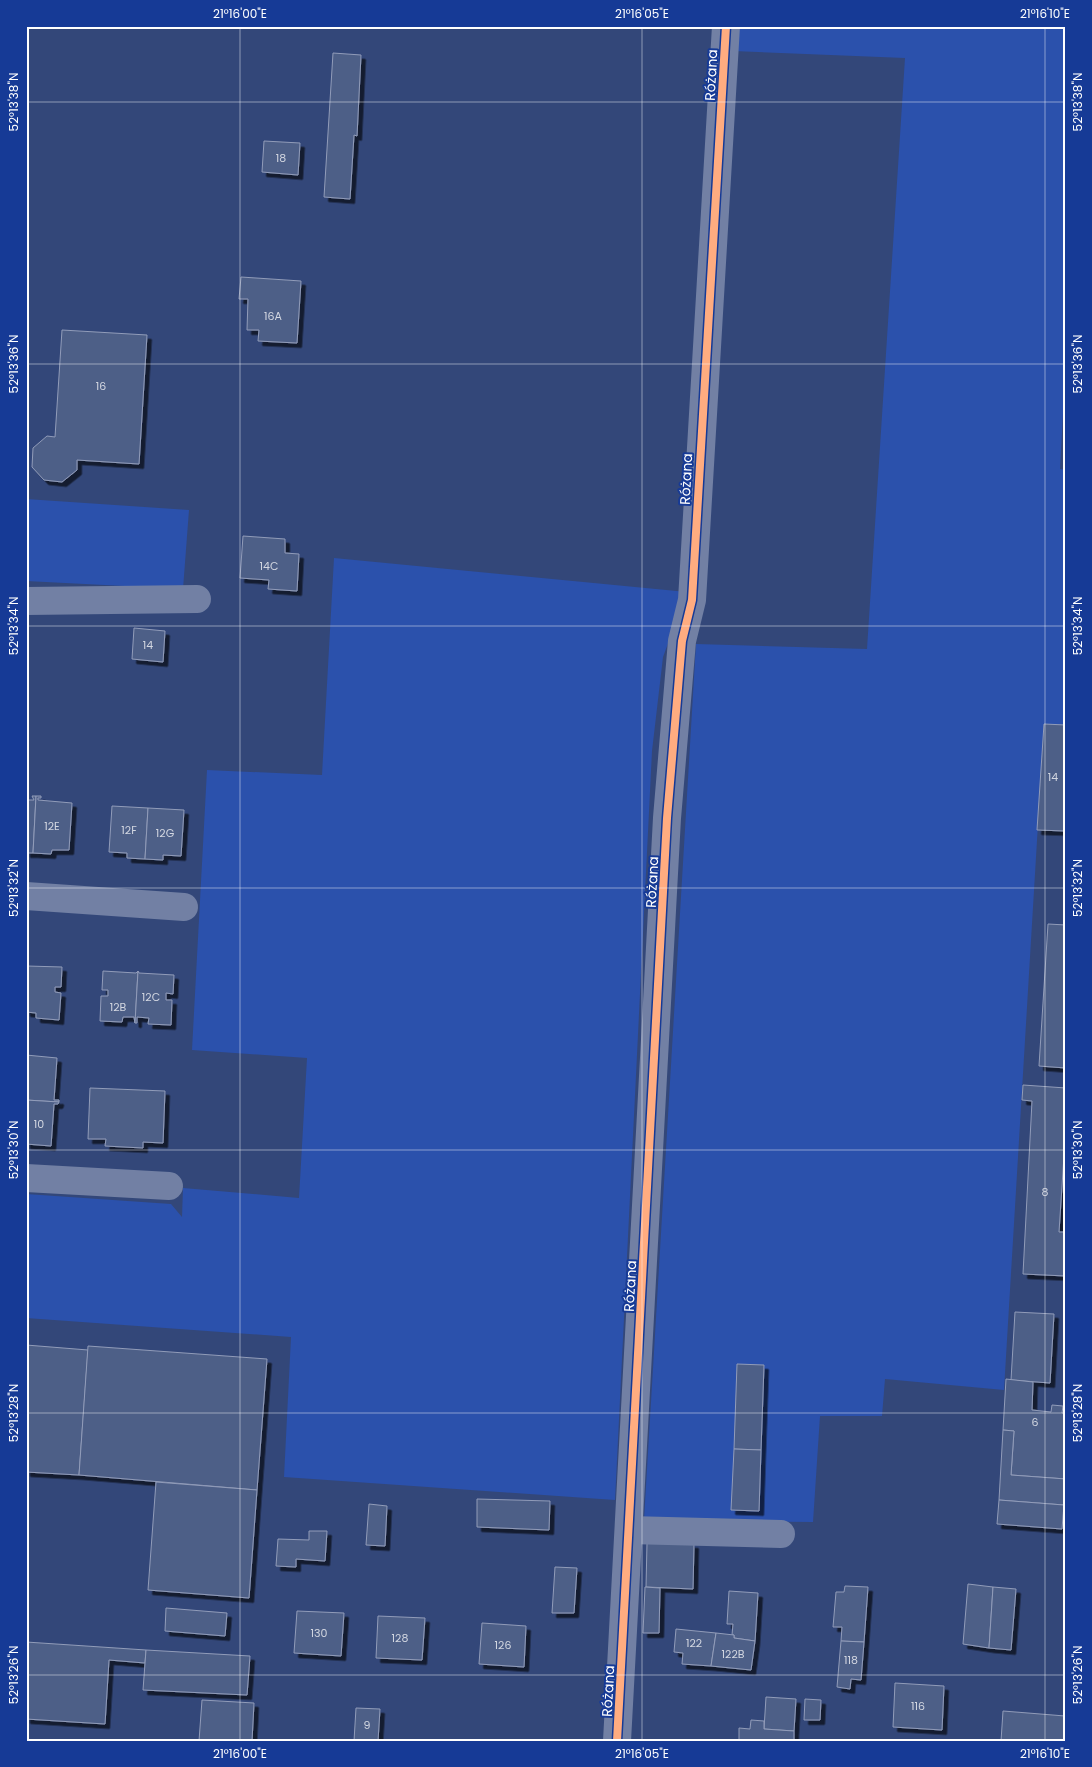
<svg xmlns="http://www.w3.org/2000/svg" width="1092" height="1767" viewBox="0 0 1092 1767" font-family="Poppins,sans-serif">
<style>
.green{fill:#2b51ac}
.building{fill:#4e5f87;stroke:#919cb9;filter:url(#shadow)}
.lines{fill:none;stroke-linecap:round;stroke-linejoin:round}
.minor{stroke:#7280a4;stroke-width:28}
.cycleway-casing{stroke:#163a96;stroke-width:11}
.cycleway{stroke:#ffac80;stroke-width:8}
.ticks{fill:none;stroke:#fff;stroke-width:1;stroke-opacity:0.45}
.labels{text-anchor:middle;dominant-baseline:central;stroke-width:4;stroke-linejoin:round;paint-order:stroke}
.number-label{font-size:11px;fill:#d3d7e1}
.street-label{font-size:14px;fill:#fff;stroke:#163a96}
.neatline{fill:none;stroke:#fff;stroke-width:2}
.ticks-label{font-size:12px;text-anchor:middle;fill:#fff}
</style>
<defs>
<filter id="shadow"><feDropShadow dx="4.5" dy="4.5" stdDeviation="0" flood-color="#0009"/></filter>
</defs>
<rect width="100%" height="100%" fill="#334779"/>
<g class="green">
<path d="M734,26H1066V358L1060,469L1066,470V725L1044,724L1004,1390L885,1379L882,1416H820L813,1522L644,1520L696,644L867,649L905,58L733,51Z"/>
<path d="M26,499L189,510L183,589L26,581Z"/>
<path d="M334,558L687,592L663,657L652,751L615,1500L284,1477L291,1337L26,1318V1194L171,1204L182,1217L183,1188L299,1198L307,1058L192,1050L207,770L322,775Z"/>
</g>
<g class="building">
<path d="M333,53L361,55L357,136L354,135L350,199L324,197Z"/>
<path d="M264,141L300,143L298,175L262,172Z"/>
<path d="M241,277L301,281L297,343L258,341L259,330H247L248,299H239Z"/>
<path d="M62,330L147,335L139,464L77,460V470L62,482L44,480L32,467L33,448L47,436L55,437Z"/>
<path d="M243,536L285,539V553L299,554L297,591L268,589L269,580L240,578Z"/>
<path d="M134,628L165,631L163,662L132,659Z"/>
<path d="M1044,724L1066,725V831L1037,830Z"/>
<path d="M32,796H36L33,853H26V800H34Z"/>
<path d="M36,796H41V798H38V800L72,803L69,850H52L51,854L33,853Z"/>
<path d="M112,806L148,808L145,859L127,858V853L109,852Z"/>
<path d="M148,808L184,810L181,856L163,855V860L145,859Z"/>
<path d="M1048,924L1066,925V1068L1039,1066Z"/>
<path d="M26,964L27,966L62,967L61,987H55V992L61,993L59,1020L36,1018V1013L26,1012Z"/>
<path d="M103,971L136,973L138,971L135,1023L134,1017H123L122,1022L100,1021L101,996H108V990H102Z"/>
<path d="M138,971L139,973L174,975L173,994L166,993V1000H172L171,1025L148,1024L149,1018L137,1017V1023H135Z"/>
<path d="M26,1055L57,1058L54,1100H59V1102L26,1100Z"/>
<path d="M1023,1085L1066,1088V1125L1059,1232H1066V1276L1023,1274L1032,1101L1022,1100Z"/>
<path d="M90,1088L165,1091L163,1143L143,1142V1148L105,1146L106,1139H88Z"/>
<path d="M26,1100L59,1102L58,1104H54L51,1146L26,1144Z"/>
<path d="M1015,1312L1054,1314L1050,1383L1011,1380Z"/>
<path d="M26,1345L88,1350L79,1475L26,1472Z"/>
<path d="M88,1346L267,1359L257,1490L79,1475Z"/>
<path d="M737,1364L764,1365L761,1450L734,1449Z"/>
<path d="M1006,1379L1033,1382L1032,1410L1051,1412L1052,1405L1063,1406L1062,1413H1066V1479L1011,1475L1014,1431L1003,1430Z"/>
<path d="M1003,1430L1014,1431L1011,1475L1066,1479L1064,1505L999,1500Z"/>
<path d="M734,1449L761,1450L759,1511L731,1510Z"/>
<path d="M156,1482L257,1490L249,1598L148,1590Z"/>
<path d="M477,1499L550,1501L549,1530L477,1527Z"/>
<path d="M999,1500L1064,1505L1062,1529L997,1524Z"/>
<path d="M369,1504L387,1506L385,1546L366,1545Z"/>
<path d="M309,1531H327L325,1561L296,1559V1567L276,1566L278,1539L309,1540Z"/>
<path d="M647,1543L694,1544L693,1589L646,1587Z"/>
<path d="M555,1567L577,1568L574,1613H552Z"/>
<path d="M968,1584L993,1587L989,1648L963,1644Z"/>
<path d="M845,1586L868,1587L864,1642L841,1641L842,1627H833L836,1592H844Z"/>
<path d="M645,1587L660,1588L659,1633H643Z"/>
<path d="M993,1587L1016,1589L1011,1650L989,1648Z"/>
<path d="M729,1591L758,1593L755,1641L734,1638V1635H732L733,1624H727Z"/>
<path d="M166,1608L227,1613L225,1636L165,1631Z"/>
<path d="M297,1611L344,1613L341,1656L294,1653Z"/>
<path d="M378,1616L425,1618L422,1660L376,1658Z"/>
<path d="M482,1623L526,1626L524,1667L479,1664Z"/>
<path d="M676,1629L716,1633L711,1666L682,1664L683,1653L674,1652Z"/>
<path d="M716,1633L734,1635V1638L755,1641L751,1670L711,1666Z"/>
<path d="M841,1641L864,1642L861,1680L851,1679L850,1689L837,1687Z"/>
<path d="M26,1642L146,1650L145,1663L109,1660L105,1724L26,1719Z"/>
<path d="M146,1650L250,1656L247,1695L143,1690Z"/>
<path d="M895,1683L944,1686L942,1730L893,1727Z"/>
<path d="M766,1697L796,1699L794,1731L764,1729Z"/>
<path d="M805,1699L821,1700L820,1720H804Z"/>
<path d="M202,1700L254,1703L252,1741H199Z"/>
<path d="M356,1708L380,1709L378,1741H354Z"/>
<path d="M1003,1711L1065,1716L1064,1741H1001Z"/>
<path d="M751,1720L764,1721V1729L794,1731V1741H739V1728L750,1729Z"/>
</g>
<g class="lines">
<g class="minor">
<path d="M26,601L197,599"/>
<path d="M26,896L184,907"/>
<path d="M26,1178L169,1186"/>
<path d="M629,1530L781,1534"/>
<path d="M617,1741L667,818L682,641L692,600L726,26"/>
</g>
<g class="cycleway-casing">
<path id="cycleway" d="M617,1741L667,818L682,641L692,600L726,26"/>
</g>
<use href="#cycleway" class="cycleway"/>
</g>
<path class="ticks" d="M240,26V1741M642,26V1741M1045,26V1741M26,102H1066M26,364H1066M26,626H1066M26,888H1066M26,1150H1066M26,1413H1066M26,1675H1066"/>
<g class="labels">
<g class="number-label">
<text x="281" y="158">18</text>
<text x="273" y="316">16A</text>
<text x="101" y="386">16</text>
<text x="269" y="566">14C</text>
<text x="148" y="645">14</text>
<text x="1053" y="777">14</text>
<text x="52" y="826">12E</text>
<text x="129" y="830">12F</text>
<text x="165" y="833">12G</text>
<text x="151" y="997">12C</text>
<text x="118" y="1007">12B</text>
<text x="39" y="1124">10</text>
<text x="1045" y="1192">8</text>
<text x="1035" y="1422">6</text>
<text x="319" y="1633">130</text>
<text x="400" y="1638">128</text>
<text x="694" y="1643">122</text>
<text x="503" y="1645">126</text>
<text x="733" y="1654">122B</text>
<text x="851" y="1660">118</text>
<text x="918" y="1706">116</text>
<text x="367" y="1725">9</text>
</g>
<g class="street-label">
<text transform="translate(711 75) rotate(-87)">Różana</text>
<text transform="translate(686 479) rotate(-87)">Różana</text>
<text transform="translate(652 882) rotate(-87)">Różana</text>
<text transform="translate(630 1286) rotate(-87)">Różana</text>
<text transform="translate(608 1691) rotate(-87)">Różana</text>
</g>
</g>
<rect width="1092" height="1767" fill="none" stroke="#163a96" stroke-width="55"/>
<rect x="28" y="28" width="1036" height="1712" class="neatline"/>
<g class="ticks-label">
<text x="240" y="18">21°16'00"E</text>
<text x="642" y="18">21°16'05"E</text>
<text x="1045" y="18">21°16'10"E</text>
<text transform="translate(14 102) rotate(-90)" y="4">52°13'38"N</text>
<text transform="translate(1078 102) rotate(-90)" y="4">52°13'38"N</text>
<text transform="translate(14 364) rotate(-90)" y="4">52°13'36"N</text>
<text transform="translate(1078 364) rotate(-90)" y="4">52°13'36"N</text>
<text transform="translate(14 626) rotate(-90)" y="4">52°13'34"N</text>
<text transform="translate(1078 626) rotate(-90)" y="4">52°13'34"N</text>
<text transform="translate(14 888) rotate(-90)" y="4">52°13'32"N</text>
<text transform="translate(1078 888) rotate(-90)" y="4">52°13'32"N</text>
<text transform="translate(14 1150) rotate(-90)" y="4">52°13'30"N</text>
<text transform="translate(1078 1150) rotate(-90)" y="4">52°13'30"N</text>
<text transform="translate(14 1413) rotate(-90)" y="4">52°13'28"N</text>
<text transform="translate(1078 1413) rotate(-90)" y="4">52°13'28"N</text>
<text transform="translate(14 1675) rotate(-90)" y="4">52°13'26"N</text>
<text transform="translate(1078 1675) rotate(-90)" y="4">52°13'26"N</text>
<text x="240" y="1758">21°16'00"E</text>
<text x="642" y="1758">21°16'05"E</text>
<text x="1045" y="1758">21°16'10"E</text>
</g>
</svg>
